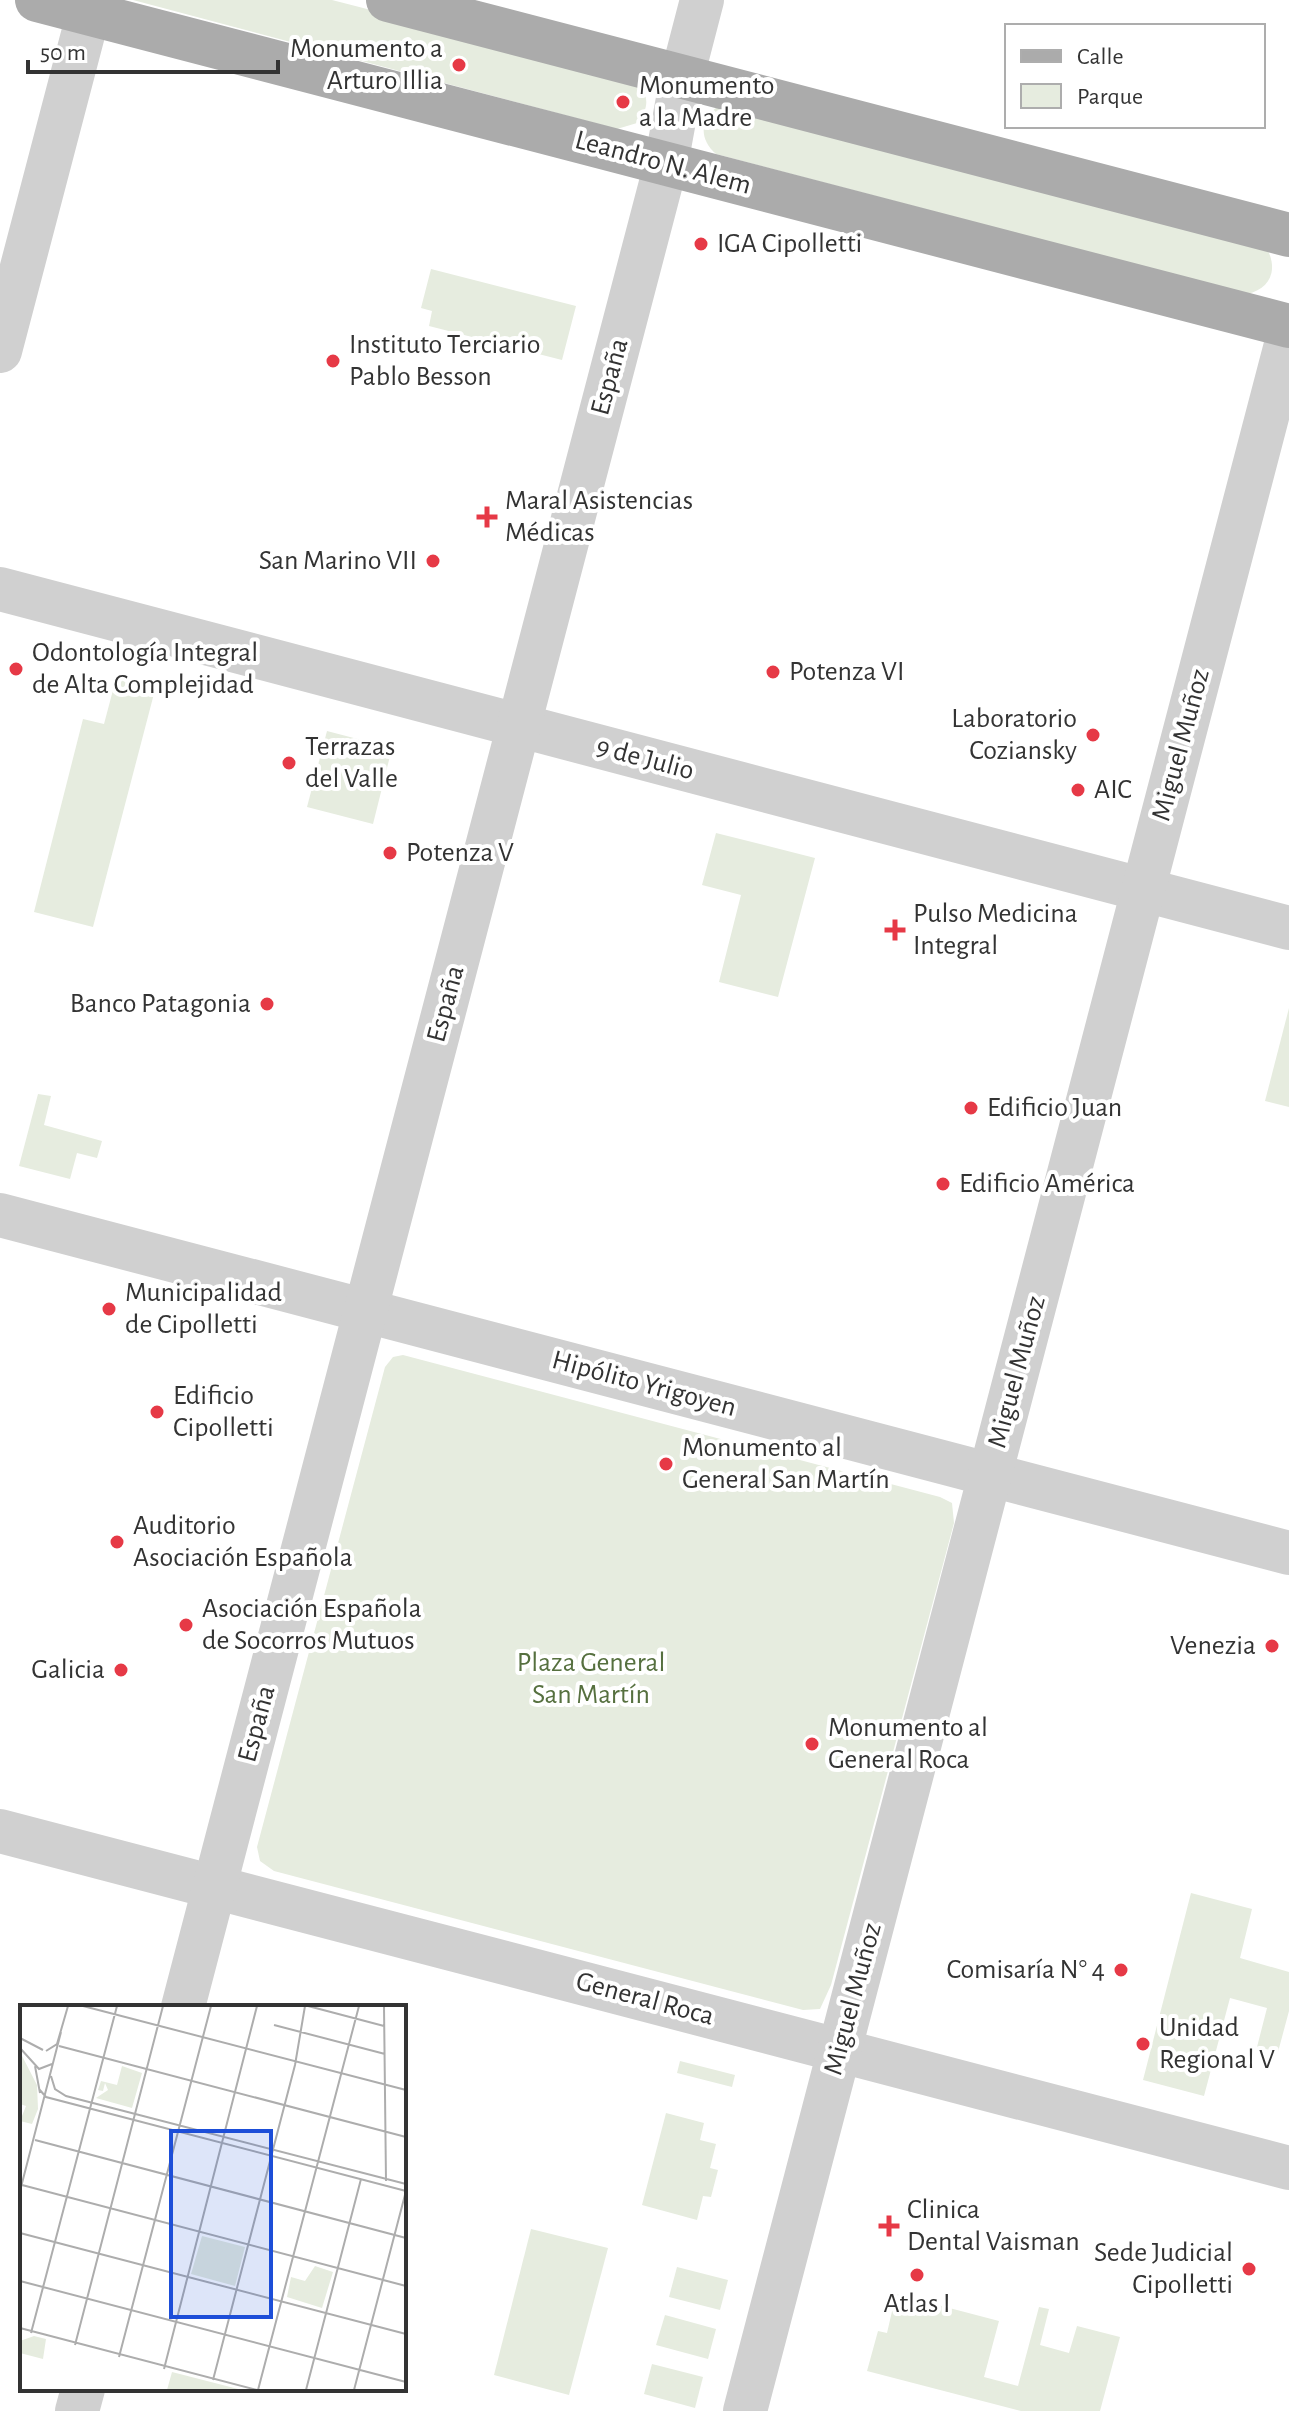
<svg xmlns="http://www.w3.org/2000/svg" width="1289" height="2411" viewBox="0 0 1289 2411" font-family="'Alegreya Sans',sans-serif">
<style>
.green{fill:#e6ecdf}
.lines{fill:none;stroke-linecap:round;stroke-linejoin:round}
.minor{stroke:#d0d0d0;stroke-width:44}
.major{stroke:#ababab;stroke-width:44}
.poi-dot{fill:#e63946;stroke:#fff;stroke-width:3}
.labels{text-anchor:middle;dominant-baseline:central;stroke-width:8;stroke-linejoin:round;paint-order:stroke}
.poi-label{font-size:28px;fill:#333;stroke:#fff;text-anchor:start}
.street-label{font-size:28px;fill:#333;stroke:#fff}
.park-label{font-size:28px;fill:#56703f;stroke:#fff}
.inset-road{fill:none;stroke:#adadad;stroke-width:2}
.view{fill:#1d4ed8;fill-opacity:0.15;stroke:#1d4ed8;stroke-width:4}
.inset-edge{fill:none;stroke:#333;stroke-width:4}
</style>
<rect width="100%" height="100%" fill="#fff"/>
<g class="green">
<path d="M133,0H332L631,77C648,90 652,106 637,123L617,129Z"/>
<path d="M720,105L1267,249C1278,269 1271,289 1247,294L716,154C698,138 700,118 720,105Z"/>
<path d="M431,269L576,306L562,360L429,326L432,311L421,308Z"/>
<path d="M117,675L156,686L93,927L34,912L83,719L104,724Z"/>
<path d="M327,731L392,748L373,824L307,807Z"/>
<path d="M716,833L815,858L778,997L719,982L741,895L702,885Z"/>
<path d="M1289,1008V1107L1265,1101Z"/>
<path d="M38,1094L51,1096L44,1125L102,1141L97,1158L77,1153L70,1179L19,1166Z"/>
<path d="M403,1355L940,1497L952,1503L954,1523L831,1985L820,2009L803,2010L274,1871L260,1861L257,1847L385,1367L393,1357Z"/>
<path d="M1191,1893L1252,1909L1240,1958L1289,1972V2011L1278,2052L1257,2047L1267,2008L1230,1998L1204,2096L1143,2080Z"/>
<path d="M680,2061L735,2075L732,2087L677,2073Z"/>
<path d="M666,2113L704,2123L700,2140L716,2144L710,2168L718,2170L711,2197L703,2196L697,2220L642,2205Z"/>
<path d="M531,2229L608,2248L569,2395L494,2375Z"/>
<path d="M677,2267L728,2280L720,2310L669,2297Z"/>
<path d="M896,2294L999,2321L984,2377L1018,2386L1039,2307L1049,2309L1040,2345L1069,2353L1077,2326L1120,2337L1100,2411H1021L867,2371L878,2331L887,2333Z"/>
<path d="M665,2315L716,2329L708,2359L656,2345Z"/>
<path d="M652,2364L703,2377L695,2408L644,2394Z"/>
</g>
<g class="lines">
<g class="minor">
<path d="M0,351L92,0"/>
<path d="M0,589L1289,928"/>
<path d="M0,1215L1289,1553"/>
<path d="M0,1831L1289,2168"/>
<path d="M183,2007L666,164L682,77L702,0"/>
<path d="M77,2411L83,2389"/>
<path d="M745,2411L1289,333"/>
</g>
<g class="major">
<path d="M37,0L1289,326"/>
<path d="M388,0L1289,235"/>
</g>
</g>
<g class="poi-dot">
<circle cx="459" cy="65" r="8"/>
<circle cx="623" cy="102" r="8"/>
<circle cx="701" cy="244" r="8"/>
<circle cx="333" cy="361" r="8"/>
<path d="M483 505h8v8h8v8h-8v8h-8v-8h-8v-8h8z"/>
<circle cx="433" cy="561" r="8"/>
<circle cx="16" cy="669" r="8"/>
<circle cx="773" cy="672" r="8"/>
<circle cx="1093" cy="735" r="8"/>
<circle cx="289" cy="763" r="8"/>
<circle cx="1078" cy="790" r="8"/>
<circle cx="390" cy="853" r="8"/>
<path d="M891 918h8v8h8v8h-8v8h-8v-8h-8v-8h8z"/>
<circle cx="267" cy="1004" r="8"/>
<circle cx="971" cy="1108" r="8"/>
<circle cx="943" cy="1184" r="8"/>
<circle cx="109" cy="1309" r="8"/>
<circle cx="157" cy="1412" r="8"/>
<circle cx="666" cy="1464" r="8"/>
<circle cx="117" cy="1542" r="8"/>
<circle cx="186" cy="1625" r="8"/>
<circle cx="1272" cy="1646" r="8"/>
<circle cx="121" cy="1670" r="8"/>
<circle cx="812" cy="1744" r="8"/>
<circle cx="1121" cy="1970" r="8"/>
<circle cx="1143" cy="2044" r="8"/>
<path d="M885 2214h8v8h8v8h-8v8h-8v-8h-8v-8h8z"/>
<circle cx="1249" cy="2269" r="8"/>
<circle cx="917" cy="2275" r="8"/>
</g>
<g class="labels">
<g class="poi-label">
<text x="443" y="49" text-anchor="end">Monumento a<tspan x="443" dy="32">Arturo Illia</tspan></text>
<text x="639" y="86">Monumento<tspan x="639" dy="32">a la Madre</tspan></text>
<text x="717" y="244">IGA Cipolletti</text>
<text x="349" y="345">Instituto Terciario<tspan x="349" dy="32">Pablo Besson</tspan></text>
<text x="505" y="501">Maral Asistencias<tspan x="505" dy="32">Médicas</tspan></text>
<text x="417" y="561" text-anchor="end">San Marino VII</text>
<text x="32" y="653">Odontología Integral<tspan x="32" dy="32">de Alta Complejidad</tspan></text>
<text x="789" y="672">Potenza VI</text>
<text x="1077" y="719" text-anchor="end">Laboratorio<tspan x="1077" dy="32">Coziansky</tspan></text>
<text x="305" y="747">Terrazas<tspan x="305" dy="32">del Valle</tspan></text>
<text x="1094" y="790">AIC</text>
<text x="406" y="853">Potenza V</text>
<text x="913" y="914">Pulso Medicina<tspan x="913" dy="32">Integral</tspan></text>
<text x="251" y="1004" text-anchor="end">Banco Patagonia</text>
<text x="987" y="1108">Edificio Juan</text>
<text x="959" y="1184">Edificio América</text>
<text x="125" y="1293">Municipalidad<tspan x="125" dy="32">de Cipolletti</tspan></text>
<text x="173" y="1396">Edificio<tspan x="173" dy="32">Cipolletti</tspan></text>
<text x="682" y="1448">Monumento al<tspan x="682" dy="32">General San Martín</tspan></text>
<text x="133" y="1526">Auditorio<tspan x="133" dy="32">Asociación Española</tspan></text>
<text x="202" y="1609">Asociación Española<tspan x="202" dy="32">de Socorros Mutuos</tspan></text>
<text x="1256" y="1646" text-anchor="end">Venezia</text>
<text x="105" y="1670" text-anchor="end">Galicia</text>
<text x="828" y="1728">Monumento al<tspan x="828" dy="32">General Roca</tspan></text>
<text x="1105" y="1970" text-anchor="end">Comisaría N° 4</text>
<text x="1159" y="2028">Unidad<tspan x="1159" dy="32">Regional V</tspan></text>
<text x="907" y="2210">Clinica<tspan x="907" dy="32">Dental Vaisman</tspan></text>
<text x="1233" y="2253" text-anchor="end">Sede Judicial<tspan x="1233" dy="32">Cipolletti</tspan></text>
<text x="917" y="2304" text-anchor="middle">Atlas I</text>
</g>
<g class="street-label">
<text transform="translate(663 163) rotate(15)">Leandro N. Alem</text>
<text transform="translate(610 377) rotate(-75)">España</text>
<text transform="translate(1181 745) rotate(-75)">Miguel Muñoz</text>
<text transform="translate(645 759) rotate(15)">9 de Julio</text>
<text transform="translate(446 1004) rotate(-75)">España</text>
<text transform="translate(1017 1372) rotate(-75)">Miguel Muñoz</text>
<text transform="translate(644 1384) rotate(15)">Hipólito Yrigoyen</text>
<text transform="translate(257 1724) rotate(-75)">España</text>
<text transform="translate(645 1999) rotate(15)">General Roca</text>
<text transform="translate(853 1999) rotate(-75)">Miguel Muñoz</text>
</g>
<g class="park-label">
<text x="591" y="1663">Plaza General<tspan x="591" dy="32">San Martín</tspan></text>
</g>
</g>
<g transform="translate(20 2005)">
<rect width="386" height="386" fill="#fff"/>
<path d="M0,47L17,80L18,104L12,119L0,116L6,101L0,99ZM102,61L122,68L112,103L76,93L88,85L85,78L83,86L78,85L81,76L97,80ZM182,231L225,242L215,281L171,269ZM295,261L313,267L302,303L267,292L271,272L285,276ZM14,331L26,334L23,354L0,348V336ZM152,367L222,385H147Z" fill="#e6ecdf"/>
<path class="inset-road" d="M63,1L386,85M288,1L364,21M364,1L366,176M254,20L365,49M0,33L23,45M39,41L386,132M0,43L19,64L32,59M26,46L37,39L48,1M15,61L20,88M31,71L35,84L46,91L386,179M19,84L26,92L386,186M15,135L386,233M2,180L386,281M0,186L41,27M0,228L386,329M0,276L386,377M0,323L237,385M11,328L97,1M55,340L143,1M99,352L191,1M144,364L237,1M193,375L275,60L285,1M238,385L339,1M286,385L341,174M334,385L386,186"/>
<path class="view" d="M151,126H251V312H151Z"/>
<rect width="386" height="386" class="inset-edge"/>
</g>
<rect x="1005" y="24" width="260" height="104" fill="#ffffff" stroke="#adadad" stroke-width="2"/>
<rect x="1021" y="50" width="40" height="12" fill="#ababab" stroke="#adadad" stroke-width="2"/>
<text x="1077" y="64" font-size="24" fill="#333333">Calle</text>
<rect x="1021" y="84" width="40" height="24" fill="#e6ecdf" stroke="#adadad" stroke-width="2"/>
<text x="1077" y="104" font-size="24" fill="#333333">Parque</text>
<path d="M28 60v12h250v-12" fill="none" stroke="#333333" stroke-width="4"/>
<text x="40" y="60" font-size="24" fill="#333333" stroke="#ffffff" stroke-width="6" paint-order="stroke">50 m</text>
</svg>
